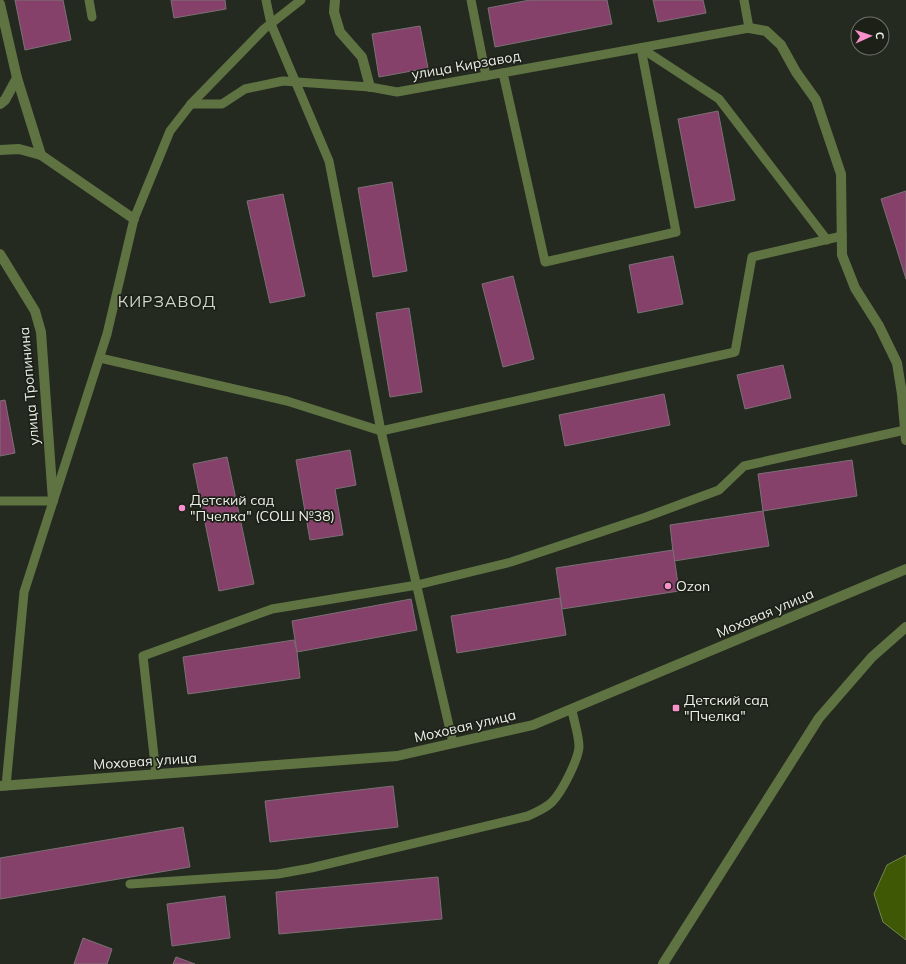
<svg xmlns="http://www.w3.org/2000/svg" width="906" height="964" viewBox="0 0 906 964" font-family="Mulish,sans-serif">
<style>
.water{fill:#3e5806;stroke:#72864a}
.building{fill:#854169;stroke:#7c7076}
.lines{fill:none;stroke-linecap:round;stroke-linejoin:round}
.service{stroke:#5f7342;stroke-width:9}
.minor{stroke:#5f7342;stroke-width:10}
.tertiary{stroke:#5f7342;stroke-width:10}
.poi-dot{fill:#f890cc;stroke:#1c2017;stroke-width:1.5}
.labels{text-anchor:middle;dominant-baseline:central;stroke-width:3.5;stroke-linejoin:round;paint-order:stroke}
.street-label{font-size:14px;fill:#edf0e9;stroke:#1c2017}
.poi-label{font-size:14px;fill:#edf0e9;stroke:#1c2017;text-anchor:start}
.quarter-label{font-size:16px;letter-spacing:1px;fill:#cfd5c9;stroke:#1c2017}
</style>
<rect width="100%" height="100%" fill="#252a20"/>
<path class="water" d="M906,855V940L883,922L874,894L887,865Z"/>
<g class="building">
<path d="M15,0H63L71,40L25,50Z"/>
<path d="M171,0H225L226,9L174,18Z"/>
<path d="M530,0H607L612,24L495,47L488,8Z"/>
<path d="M653,0H703L706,13L658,22Z"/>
<path d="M420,26L428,68L379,77L372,34Z"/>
<path d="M718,111L735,200L695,208L678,119Z"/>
<path d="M392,182L407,271L373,277L358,188Z"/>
<path d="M906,191V279L881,199Z"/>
<path d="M283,194L305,296L270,303L247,201Z"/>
<path d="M673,256L683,304L638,313L629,265Z"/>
<path d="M513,276L534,359L503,367L482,284Z"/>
<path d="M409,308L422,392L390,397L376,313Z"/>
<path d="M783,365L791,398L745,409L737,375Z"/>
<path d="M664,394L670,425L565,446L559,415Z"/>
<path d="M5,400L15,453L0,456V401Z"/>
<path d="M350,450L356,485L335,489L343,535L310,540L296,460Z"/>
<path d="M227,457L254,584L219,591L193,464Z"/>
<path d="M852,460L857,496L763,511L758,474Z"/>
<path d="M763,511L769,546L674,561L670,525Z"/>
<path d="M673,550L679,591L562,609L556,568Z"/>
<path d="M560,598L566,635L457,653L451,616Z"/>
<path d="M411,599L417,630L297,652L292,621Z"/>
<path d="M294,640L297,652L300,678L188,694L183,657Z"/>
<path d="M393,786L398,827L270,842L265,801Z"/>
<path d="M183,827L190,867L0,899V858Z"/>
<path d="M438,877L442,919L279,934L276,892Z"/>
<path d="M225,896L230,938L172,946L167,904Z"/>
<path d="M83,938L112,949L107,964H74Z"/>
<path d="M176,957L195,964H173Z"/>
</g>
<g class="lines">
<g class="service">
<path d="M89,0L92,17"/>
<path d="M266,0L271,24L329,161L381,431L453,743"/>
<path d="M471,0L486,76"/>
<path d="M641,48L719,99L827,240"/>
<path d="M503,73L545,262L676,232L641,48"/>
<path d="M191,104H222L245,89L283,81L370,87L397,92L749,28L744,0"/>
<path d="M100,358L287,401L381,431L735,352L752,257L842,236"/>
<path d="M0,501H53"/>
<path d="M156,774L143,656L272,609L417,585L511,562L646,517L719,490L744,466L905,430"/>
<path d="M6,786L24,592L107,334L134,219L170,131L191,104L264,29L301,0"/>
<path d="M130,884L278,874L311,868L528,816C536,812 545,809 552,802C562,792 578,760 579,747C579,735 574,722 572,710"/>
</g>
<g class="minor">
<path d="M335,0L334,12L340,32L362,57L370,87"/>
<path d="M0,4L17,78L5,100L0,104"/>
<path d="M749,28L766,31L781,45L796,72L816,100L841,174L842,255L855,288L879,326L897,363L902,394L906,440"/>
<path d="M17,78L41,155"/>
<path d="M0,150L19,149L41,155L134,219"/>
<path d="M0,254L35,311L41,332L53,501"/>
</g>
<g class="tertiary">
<path d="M0,786L397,756L533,725L906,569"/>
<path d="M663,964L819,718L872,657L906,627"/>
</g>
</g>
<g class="poi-dot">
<circle cx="182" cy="508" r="4"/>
<circle cx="668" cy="586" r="4"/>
<rect x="672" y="704" width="8" height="8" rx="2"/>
</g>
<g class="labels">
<g class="street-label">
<text transform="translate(466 65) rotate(-10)">улица Кирзавод</text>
<text transform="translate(29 386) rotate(-95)">улица Тропинина</text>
<text transform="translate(765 613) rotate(-23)">Моховая улица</text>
<text transform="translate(465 726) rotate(-13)">Моховая улица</text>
<text transform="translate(145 761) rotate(-4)">Моховая улица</text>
</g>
<g class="poi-label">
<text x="190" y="500">Детский сад<tspan x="190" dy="16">"Пчелка" (СОШ №38)</tspan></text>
<text x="676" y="586">Ozon</text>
<text x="684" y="700">Детский сад<tspan x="684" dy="16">"Пчелка"</tspan></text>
</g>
<g class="quarter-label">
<text x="167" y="301">КИРЗАВОД</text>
</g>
</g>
<g transform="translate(870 36) rotate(87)"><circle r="19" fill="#1c2017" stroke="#70736b"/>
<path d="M0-3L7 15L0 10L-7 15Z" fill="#f890cc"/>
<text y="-6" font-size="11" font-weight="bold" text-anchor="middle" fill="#edf0e9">С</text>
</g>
</svg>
